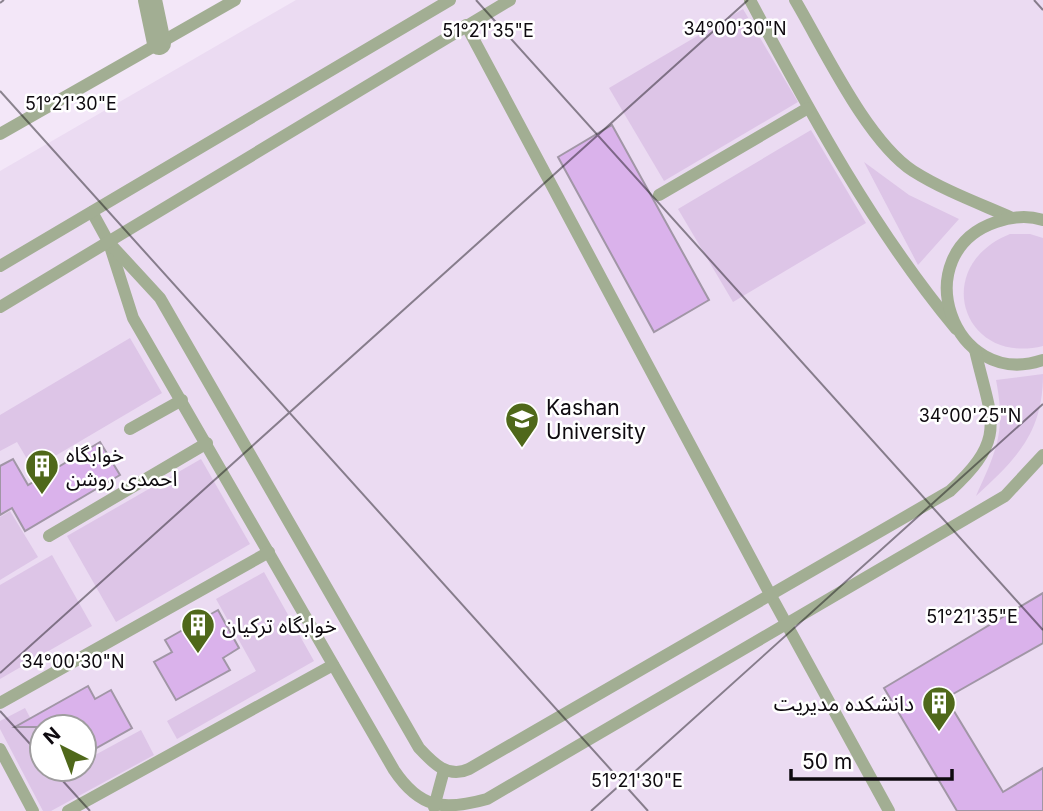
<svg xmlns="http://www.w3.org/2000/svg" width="1043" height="811" viewBox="0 0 1043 811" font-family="Inter,'Noto Sans Arabic',sans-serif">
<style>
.built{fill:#ebdbf2;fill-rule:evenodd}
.green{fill:#ddc5e7}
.building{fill:#dab2eb;stroke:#a196a6;stroke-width:2}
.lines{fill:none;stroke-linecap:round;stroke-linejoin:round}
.service{stroke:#a2ae93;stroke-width:12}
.minor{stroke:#a2ae93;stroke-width:24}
.ticks{fill:none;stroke:#0e0a0f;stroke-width:2;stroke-opacity:0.45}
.labels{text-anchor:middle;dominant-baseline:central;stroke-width:5;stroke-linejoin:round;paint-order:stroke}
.poi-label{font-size:21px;fill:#0e0a0f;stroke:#fff;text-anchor:start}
.ticks-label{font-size:18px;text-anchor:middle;fill:#0e0a0f;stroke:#fff;stroke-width:5;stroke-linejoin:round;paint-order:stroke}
</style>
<rect width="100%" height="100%" fill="#f3e7f8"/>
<path class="built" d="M296,0H1043V811H0V171ZM42,727H84V769H42Z"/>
<g class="green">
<path d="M743,9L798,102L664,181L609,88Z"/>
<path d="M811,130L866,223L733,302L678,209Z"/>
<path d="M864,162L909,195L959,219L918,265Z"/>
<path d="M1010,234H1030L1043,238V346C962,366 930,266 1010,234Z"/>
<path d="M130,338L162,393L33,469L17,442L0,451V415Z"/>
<path d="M1043,374C1043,433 1017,458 976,496C997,450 1006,431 996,380Z"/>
<path d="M201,459L250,544L116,622L67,536Z"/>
<path d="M10,511L38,557L0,580V517Z"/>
<path d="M52,555L92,626L0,679V585Z"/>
<path d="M264,572L314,661L177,739L167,721L256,671L216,599Z"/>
<path d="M25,708L42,740V769H57L60,774L69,769H84V761L141,730L154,755L51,811H43L0,729V721Z"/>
</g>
<g class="building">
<path d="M612,125L709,300L654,332L558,157Z"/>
<path d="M100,442L120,475L25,531L12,508L0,515V466L13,459L28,485Z"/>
<path d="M1043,593V643L946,698L1003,792L1043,768V811H957L884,688Z"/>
<path d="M218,610L239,648L223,658L230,670L176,700L154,662L172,652L165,640Z"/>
<path d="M88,686L95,699L111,690L132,728L84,755V727H15Z"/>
</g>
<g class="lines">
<g class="service">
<path d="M750,0C811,114 873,229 956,329"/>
<path d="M795,0C824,49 867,141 913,171C943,190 978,203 1010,217"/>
<path d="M466,25L770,594L889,811"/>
<path d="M0,134L235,0"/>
<path d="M659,195L808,108"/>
<path d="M92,212L109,243L133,318L394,770C420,809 444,811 487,799L1005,496L1043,455"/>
<path d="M1043,220C1028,215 1011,217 996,222C905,253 952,391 1043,360"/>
<path d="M113,247L160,298L419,748C433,763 448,779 469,769L950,491C1009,437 991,420 975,350"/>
<path d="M0,266L450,0"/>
<path d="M0,307L510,0"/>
<path d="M130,429L182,400"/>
<path d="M49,536L207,443"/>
<path d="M0,703L269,552"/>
<path d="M0,749L33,811"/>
<path d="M434,807L444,770"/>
<path d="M68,811L333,665"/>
</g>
<path class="minor" d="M150,0L159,43"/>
</g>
<path class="ticks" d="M476,0L1043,630M1034,0L1043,10M0,3L4,0M0,91L648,811M0,673L748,0M0,711L42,757M52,769L90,811M591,811L1043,404"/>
<defs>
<g id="university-pin" transform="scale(1.75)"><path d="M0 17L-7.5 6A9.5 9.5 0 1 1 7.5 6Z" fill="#4f681a" stroke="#fff"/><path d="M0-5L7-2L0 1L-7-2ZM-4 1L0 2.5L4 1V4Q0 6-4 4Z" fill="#fff"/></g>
<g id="building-pin" transform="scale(1.75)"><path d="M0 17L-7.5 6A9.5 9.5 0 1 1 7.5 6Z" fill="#4f681a" stroke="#fff"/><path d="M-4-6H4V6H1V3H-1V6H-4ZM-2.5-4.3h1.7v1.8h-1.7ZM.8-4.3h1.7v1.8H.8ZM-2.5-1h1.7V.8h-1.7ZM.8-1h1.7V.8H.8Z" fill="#fff"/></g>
</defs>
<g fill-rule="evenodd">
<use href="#university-pin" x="522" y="419"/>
<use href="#building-pin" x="42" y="466"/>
<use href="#building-pin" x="198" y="625"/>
<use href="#building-pin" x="939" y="703"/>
</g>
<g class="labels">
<g class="poi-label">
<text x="546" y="407">Kashan<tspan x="546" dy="24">University</tspan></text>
<text x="66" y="454">خوابگاه<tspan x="66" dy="24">احمدی روشن</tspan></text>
<text x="222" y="625">خوابگاه ترکیان</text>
<text x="914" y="703" text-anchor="end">دانشکده مدیریت</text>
</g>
</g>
<g class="ticks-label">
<text x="735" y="35">34°00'30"N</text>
<text x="488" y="37">51°21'35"E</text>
<text x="71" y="110">51°21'30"E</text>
<text x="970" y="422">34°00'25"N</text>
<text x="972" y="623">51°21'35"E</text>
<text x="73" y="668">34°00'30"N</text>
<text x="637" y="787">51°21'30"E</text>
</g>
<g transform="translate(63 748) rotate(318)"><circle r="33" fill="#ffffff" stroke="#9f9d9f" stroke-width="2"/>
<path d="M0-5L12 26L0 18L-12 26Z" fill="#4f681a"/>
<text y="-10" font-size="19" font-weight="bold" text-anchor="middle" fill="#0e0a0f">N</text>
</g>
<path d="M791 769v10h161v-10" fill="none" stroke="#0e0a0f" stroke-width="3.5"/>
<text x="802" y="769" font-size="21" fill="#0e0a0f" stroke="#ffffff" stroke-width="5" paint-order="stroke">50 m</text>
</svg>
